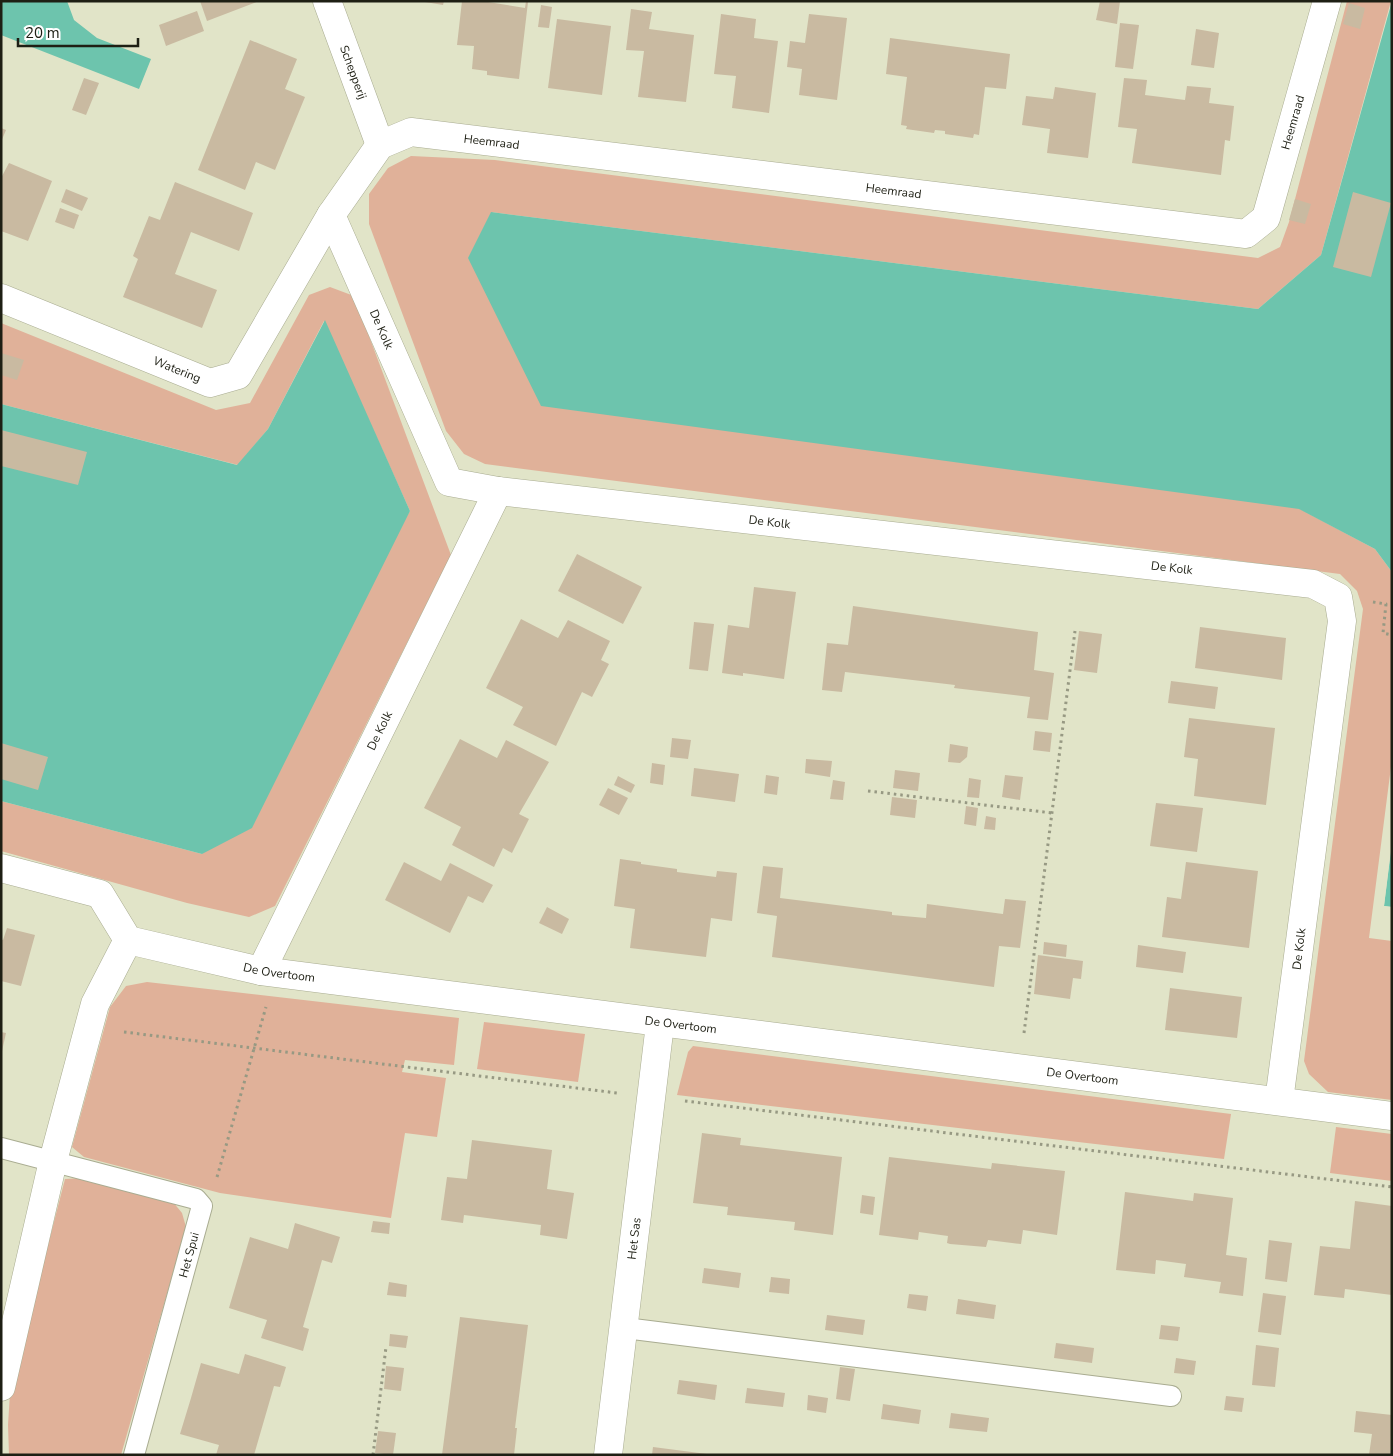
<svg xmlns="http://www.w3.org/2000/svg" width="1393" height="1456" viewBox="0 0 1393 1456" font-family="'Nunito Sans',sans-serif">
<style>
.green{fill:#e0b199}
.water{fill:#6dc4ad}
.pier{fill:#e1e4c8}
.building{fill:#c9baa1}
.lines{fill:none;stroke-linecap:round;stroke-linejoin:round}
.service-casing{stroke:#a9ac91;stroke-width:22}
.minor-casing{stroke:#a9ac91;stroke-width:29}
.path{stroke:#979983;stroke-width:3;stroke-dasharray:2.5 4;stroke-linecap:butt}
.service{stroke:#fff;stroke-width:20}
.minor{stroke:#fff;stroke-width:28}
.labels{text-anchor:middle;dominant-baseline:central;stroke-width:4;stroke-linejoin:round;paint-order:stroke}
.street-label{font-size:12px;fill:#1e1f14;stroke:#fff}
</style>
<rect width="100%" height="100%" fill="#e1e4c8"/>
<g class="green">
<path d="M1347,1H1391L1321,255L1258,309L491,212L1300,509L1375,549L1392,572V759L1369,938L1392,941V1100L1328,1092L1309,1074L1304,1061L1363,609L1357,591L1340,574L485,464L464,454L446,431L369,224V194L388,168L411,156L495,160L1258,258L1280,247L1289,222Z"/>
<path d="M330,287L354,296L451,555L275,906L249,917L187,903L1,851V801L202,854L410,511L324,321L268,429L238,465L1,404V323L216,410L250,403L309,295Z"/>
<path d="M147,982L459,1018L454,1065L405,1060L402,1072L446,1078L437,1137L405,1133L391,1218L220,1193L84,1157L72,1147L110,1007L126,986Z"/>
<path d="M484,1022L585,1034L578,1082L477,1069Z"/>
<path d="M693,1046L1231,1114L1224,1159L677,1095L688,1052Z"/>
<path d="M1336,1127L1392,1134V1181L1330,1173Z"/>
<path d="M83,1178L173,1202L182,1213L186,1227L121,1455H9L8,1425L10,1393L65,1179Z"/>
</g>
<g class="water">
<path d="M1,1H67L74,20L97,38L151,59L139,89L1,35Z"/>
<path d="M1392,1V572L1375,549L1299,509L541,406L468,258L491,212L1258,309L1321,255Z"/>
<path d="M325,320L410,511L252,828L202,854L1,801V404L237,465L268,429Z"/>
<path d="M1392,843V907L1384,906Z"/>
</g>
<path class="pier" d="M1392,840L1384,906L1392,907V910L1381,906L1389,842Z"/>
<g class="building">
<path d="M200,1H259L207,21Z"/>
<path d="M419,1H444L443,5Z"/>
<path d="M462,1H482L525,8L526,1L528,2L519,79L487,75V71L472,69L474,46L457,45Z"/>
<path d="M1100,1H1120L1117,24L1096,20Z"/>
<path d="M1349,3L1365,8L1360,29L1343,24Z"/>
<path d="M541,5L552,7L549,28L538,27Z"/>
<path d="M631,9L652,12L649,29L694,35L686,102L638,97L644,51L626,50Z"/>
<path d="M197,11L204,31L166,46L159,25Z"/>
<path d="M721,14L756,19L754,38L778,41L769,113L732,108L736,76L714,74Z"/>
<path d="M809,14L847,18L837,100L799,95L802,69L787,67L790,41L805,43Z"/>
<path d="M557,19L611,26L602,95L548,88Z"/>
<path d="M1120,23L1139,25L1133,69L1115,67Z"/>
<path d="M1196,29L1219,33L1214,68L1191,65Z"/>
<path d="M890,38L1010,54L1006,89L985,87L979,135L974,134L973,138L945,134V131L935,130L934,133L906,129L907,126L901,125L907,77L886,74Z"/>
<path d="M250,40L297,59L285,89L305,97L275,170L256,162L245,190L198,170Z"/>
<path d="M84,78L99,83L86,115L72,110Z"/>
<path d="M1124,78L1147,80L1145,95L1185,100L1187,86L1211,88L1209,103L1234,106L1230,141L1225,140L1221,175L1132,163L1137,129L1118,127Z"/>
<path d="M1055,87L1096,93L1088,158L1047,153L1050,129L1022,125L1026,96L1053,99Z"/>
<path d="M1,128L6,130L1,142Z"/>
<path d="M9,163L52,181L28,241L1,231V178Z"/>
<path d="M175,182L253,213L239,251L191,232L175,274L217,290L202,328L123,297L138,259L133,256L149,216L160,220Z"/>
<path d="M66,189L88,198L82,211L61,202Z"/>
<path d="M1353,192L1391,203L1371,277L1333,267Z"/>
<path d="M1295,199L1311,204L1305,224L1289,220Z"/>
<path d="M60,208L79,215L74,229L55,222Z"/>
<path d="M1,353L24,360L17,380L1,375Z"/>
<path d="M1,430L87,452L78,485L1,466Z"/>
<path d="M577,554L642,587L623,624L558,591Z"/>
<path d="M754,587L796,592L784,679L743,673V676L722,673L728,625L749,628Z"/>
<path d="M853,606L1038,632L1034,670L1054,673L1048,720L1027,718L1030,697L954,688L955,685L845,672L842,692L822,690L827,643L848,645Z"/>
<path d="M521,619L558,638L568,620L610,641L601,660L609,664L592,697L582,692L556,746L513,725L523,707L486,688Z"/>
<path d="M694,622L714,624L708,671L689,669Z"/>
<path d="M1200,627L1286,638L1282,680L1195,668Z"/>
<path d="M1079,631L1102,634L1097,673L1074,670Z"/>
<path d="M1171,681L1218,687L1215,709L1168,703Z"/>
<path d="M1189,718L1275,728L1266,805L1194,796L1198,759L1184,757Z"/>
<path d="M1035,731L1052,733L1050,752L1033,750Z"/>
<path d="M672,738L691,740L688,759L670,757Z"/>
<path d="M460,739L497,758L506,740L549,762L519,814L529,819L512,853L503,848L494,867L452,845L461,827L424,808Z"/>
<path d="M1,743L48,757L38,790L1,779Z"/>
<path d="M950,744L968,747L967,757L960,763L948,762Z"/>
<path d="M806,759L832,761L830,777L805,773Z"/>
<path d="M652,763L665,765L663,785L650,783Z"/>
<path d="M694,768L739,774L735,802L691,796Z"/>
<path d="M895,770L920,773L918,791L893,788Z"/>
<path d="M766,775L779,777L777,795L764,793Z"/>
<path d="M1005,775L1023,777L1020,800L1002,797Z"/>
<path d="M618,776L635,785L631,793L614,785Z"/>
<path d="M969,778L981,780L979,798L967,797Z"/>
<path d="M833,780L845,782L843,800L830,799Z"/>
<path d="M608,788L628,798L619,815L599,805Z"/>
<path d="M892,797L917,800L915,818L890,815Z"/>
<path d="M1156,803L1203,808L1197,852L1150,846Z"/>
<path d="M966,806L978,808L976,826L964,824Z"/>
<path d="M986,816L996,818L995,830L984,829Z"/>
<path d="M620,859L641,862V864L677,869V872L716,877L717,871L737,873L732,921L711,918L706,957L630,948L635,909L614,906Z"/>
<path d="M404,862L441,881L450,863L493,885L483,903L468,896L450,933L385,900Z"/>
<path d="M1186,862L1258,871L1249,948L1162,937L1167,897L1181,899Z"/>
<path d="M763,866L783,868L780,898L892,912V915L926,918L927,904L1003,914L1005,899L1026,901L1020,948L999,946L994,987L772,957L777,916L757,913Z"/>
<path d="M547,907L569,919L562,934L539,923Z"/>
<path d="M7,928L35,935L21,986L1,981V939L3,940Z"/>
<path d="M1044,942L1067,945L1066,957L1043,954Z"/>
<path d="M1138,945L1186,952L1183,973L1136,967Z"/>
<path d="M1038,955L1083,961L1081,979L1073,978L1070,999L1034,994Z"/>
<path d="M1170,988L1242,997L1237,1038L1165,1030Z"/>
<path d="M1,1032L6,1033L2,1051H1Z"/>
<path d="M702,1133L741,1138L740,1145L842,1157L833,1235L794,1230L795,1222L727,1215L728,1207L693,1203Z"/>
<path d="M472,1140L552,1150L547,1189L574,1193L567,1239L540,1235L541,1225L464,1215L463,1223L441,1220L447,1177L467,1179Z"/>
<path d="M889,1157L991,1169L992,1163L1065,1171L1057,1235L1023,1230L1021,1244L988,1240L986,1247L950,1244L947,1243L948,1236L919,1232L918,1240L879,1235Z"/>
<path d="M1125,1192L1193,1201L1194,1193L1233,1198L1226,1255L1247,1258L1243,1296L1219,1293L1221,1282L1184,1277L1186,1264L1156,1260L1155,1274L1116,1270Z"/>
<path d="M862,1195L875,1197L873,1215L860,1213Z"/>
<path d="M1355,1201L1392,1206V1295L1345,1289L1344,1298L1314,1295L1320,1246L1350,1249Z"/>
<path d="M373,1221L390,1223L389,1234L371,1232Z"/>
<path d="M295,1223L340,1237L332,1263L322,1260L303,1327L309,1329L303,1351L261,1338L267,1320L229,1308L250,1237L288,1249Z"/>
<path d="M1269,1240L1292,1243L1287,1282L1265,1279Z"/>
<path d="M704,1268L741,1273L739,1288L702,1283Z"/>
<path d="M771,1277L790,1279L789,1294L769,1292Z"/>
<path d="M389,1282L407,1285L406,1297L387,1295Z"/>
<path d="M1263,1293L1286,1296L1281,1335L1258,1332Z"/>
<path d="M909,1294L928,1296L926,1311L907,1308Z"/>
<path d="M958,1299L996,1305L994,1319L956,1314Z"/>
<path d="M827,1315L865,1320L863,1335L825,1330Z"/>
<path d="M460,1317L528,1325L515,1428H517L514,1455H442Z"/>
<path d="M1161,1325L1180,1327L1178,1341L1159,1339Z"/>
<path d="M390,1334L408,1336L406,1348L389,1346Z"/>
<path d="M1056,1343L1094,1348L1092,1363L1054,1358Z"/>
<path d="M1256,1345L1279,1348L1275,1387L1252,1385Z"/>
<path d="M245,1354L286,1367L280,1387L274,1386L254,1455H216L219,1445L180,1434L191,1398L201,1363L239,1374Z"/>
<path d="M1176,1358L1196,1361L1194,1375L1174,1373Z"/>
<path d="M386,1366L404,1368L401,1391L384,1389Z"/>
<path d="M840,1367L855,1369L850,1401L836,1399Z"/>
<path d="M679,1380L717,1385L715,1400L677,1394Z"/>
<path d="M747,1388L785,1393L783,1407L745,1403Z"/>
<path d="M808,1395L828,1398L826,1413L807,1410Z"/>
<path d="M1226,1396L1244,1398L1242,1412L1224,1410Z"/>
<path d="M883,1404L921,1410L919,1424L881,1419Z"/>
<path d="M1356,1411L1392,1415V1455H1369L1372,1434L1354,1432Z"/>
<path d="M951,1413L989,1418L987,1432L949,1428Z"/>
<path d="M378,1431L396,1433L393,1455L375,1453Z"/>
<path d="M653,1447L707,1454V1455H652Z"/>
</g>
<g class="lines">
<g class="service-casing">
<g id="service">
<path d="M1,1148L196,1199L202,1206L134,1455"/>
<path d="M625,1328L1171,1396"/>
</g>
</g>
<g class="minor-casing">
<g id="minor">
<path id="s1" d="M327,1L380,145"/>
<path id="s2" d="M331,215L449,482L498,491L1313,584L1338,597L1342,621L1279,1101"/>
<path id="s3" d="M1,298L210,383L238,375L331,215L380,145L411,132L1246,234L1266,218L1327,1"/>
<path id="s4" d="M1,868L100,894L128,940L261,971L1392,1116"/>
<path id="s5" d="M261,971L498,491"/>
<path d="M1,1387L53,1161L95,1004L128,940"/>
<path id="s6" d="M608,1455L660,1024"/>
</g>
</g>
<g class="path">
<path d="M1373,602L1386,604L1383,633L1392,635"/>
<path d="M868,791L1052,813"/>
<path d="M124,1032L617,1093"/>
<path d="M1024,1033L1075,631"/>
<path d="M685,1101L1392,1187"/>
<path d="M217,1177L266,1007"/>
<path d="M373,1455L386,1347"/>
</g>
<use href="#service" class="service"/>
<use href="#minor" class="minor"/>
</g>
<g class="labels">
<g class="street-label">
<text stroke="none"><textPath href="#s1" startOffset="76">Schepperij</textPath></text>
<text stroke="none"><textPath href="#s3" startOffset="1525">Heemraad</textPath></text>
<text stroke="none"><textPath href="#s3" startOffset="640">Heemraad</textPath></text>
<text stroke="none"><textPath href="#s3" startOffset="1045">Heemraad</textPath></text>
<text stroke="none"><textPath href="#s2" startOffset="125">De Kolk</textPath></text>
<text stroke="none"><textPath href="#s3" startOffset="190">Watering</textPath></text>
<text stroke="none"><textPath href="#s2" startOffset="615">De Kolk</textPath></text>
<text stroke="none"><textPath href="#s2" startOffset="1020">De Kolk</textPath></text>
<text stroke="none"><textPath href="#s5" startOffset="268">De Kolk</textPath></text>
<text transform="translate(1299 949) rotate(-83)">De Kolk</text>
<text stroke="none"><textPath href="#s4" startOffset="311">De Overtoom</textPath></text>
<text stroke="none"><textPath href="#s4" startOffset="716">De Overtoom</textPath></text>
<text stroke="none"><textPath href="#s4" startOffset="1121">De Overtoom</textPath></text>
<text stroke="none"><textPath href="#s6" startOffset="218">Het Sas</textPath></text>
<text transform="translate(189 1255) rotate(-75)">Het Spui</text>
</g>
</g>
<rect width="1393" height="1456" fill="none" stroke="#1e1f14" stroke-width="5"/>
<path d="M18 38v8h120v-8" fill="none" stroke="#1e1f14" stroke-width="2.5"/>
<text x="25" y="38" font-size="15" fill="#1e1f14" stroke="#ffffff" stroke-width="4" paint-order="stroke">20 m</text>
</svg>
